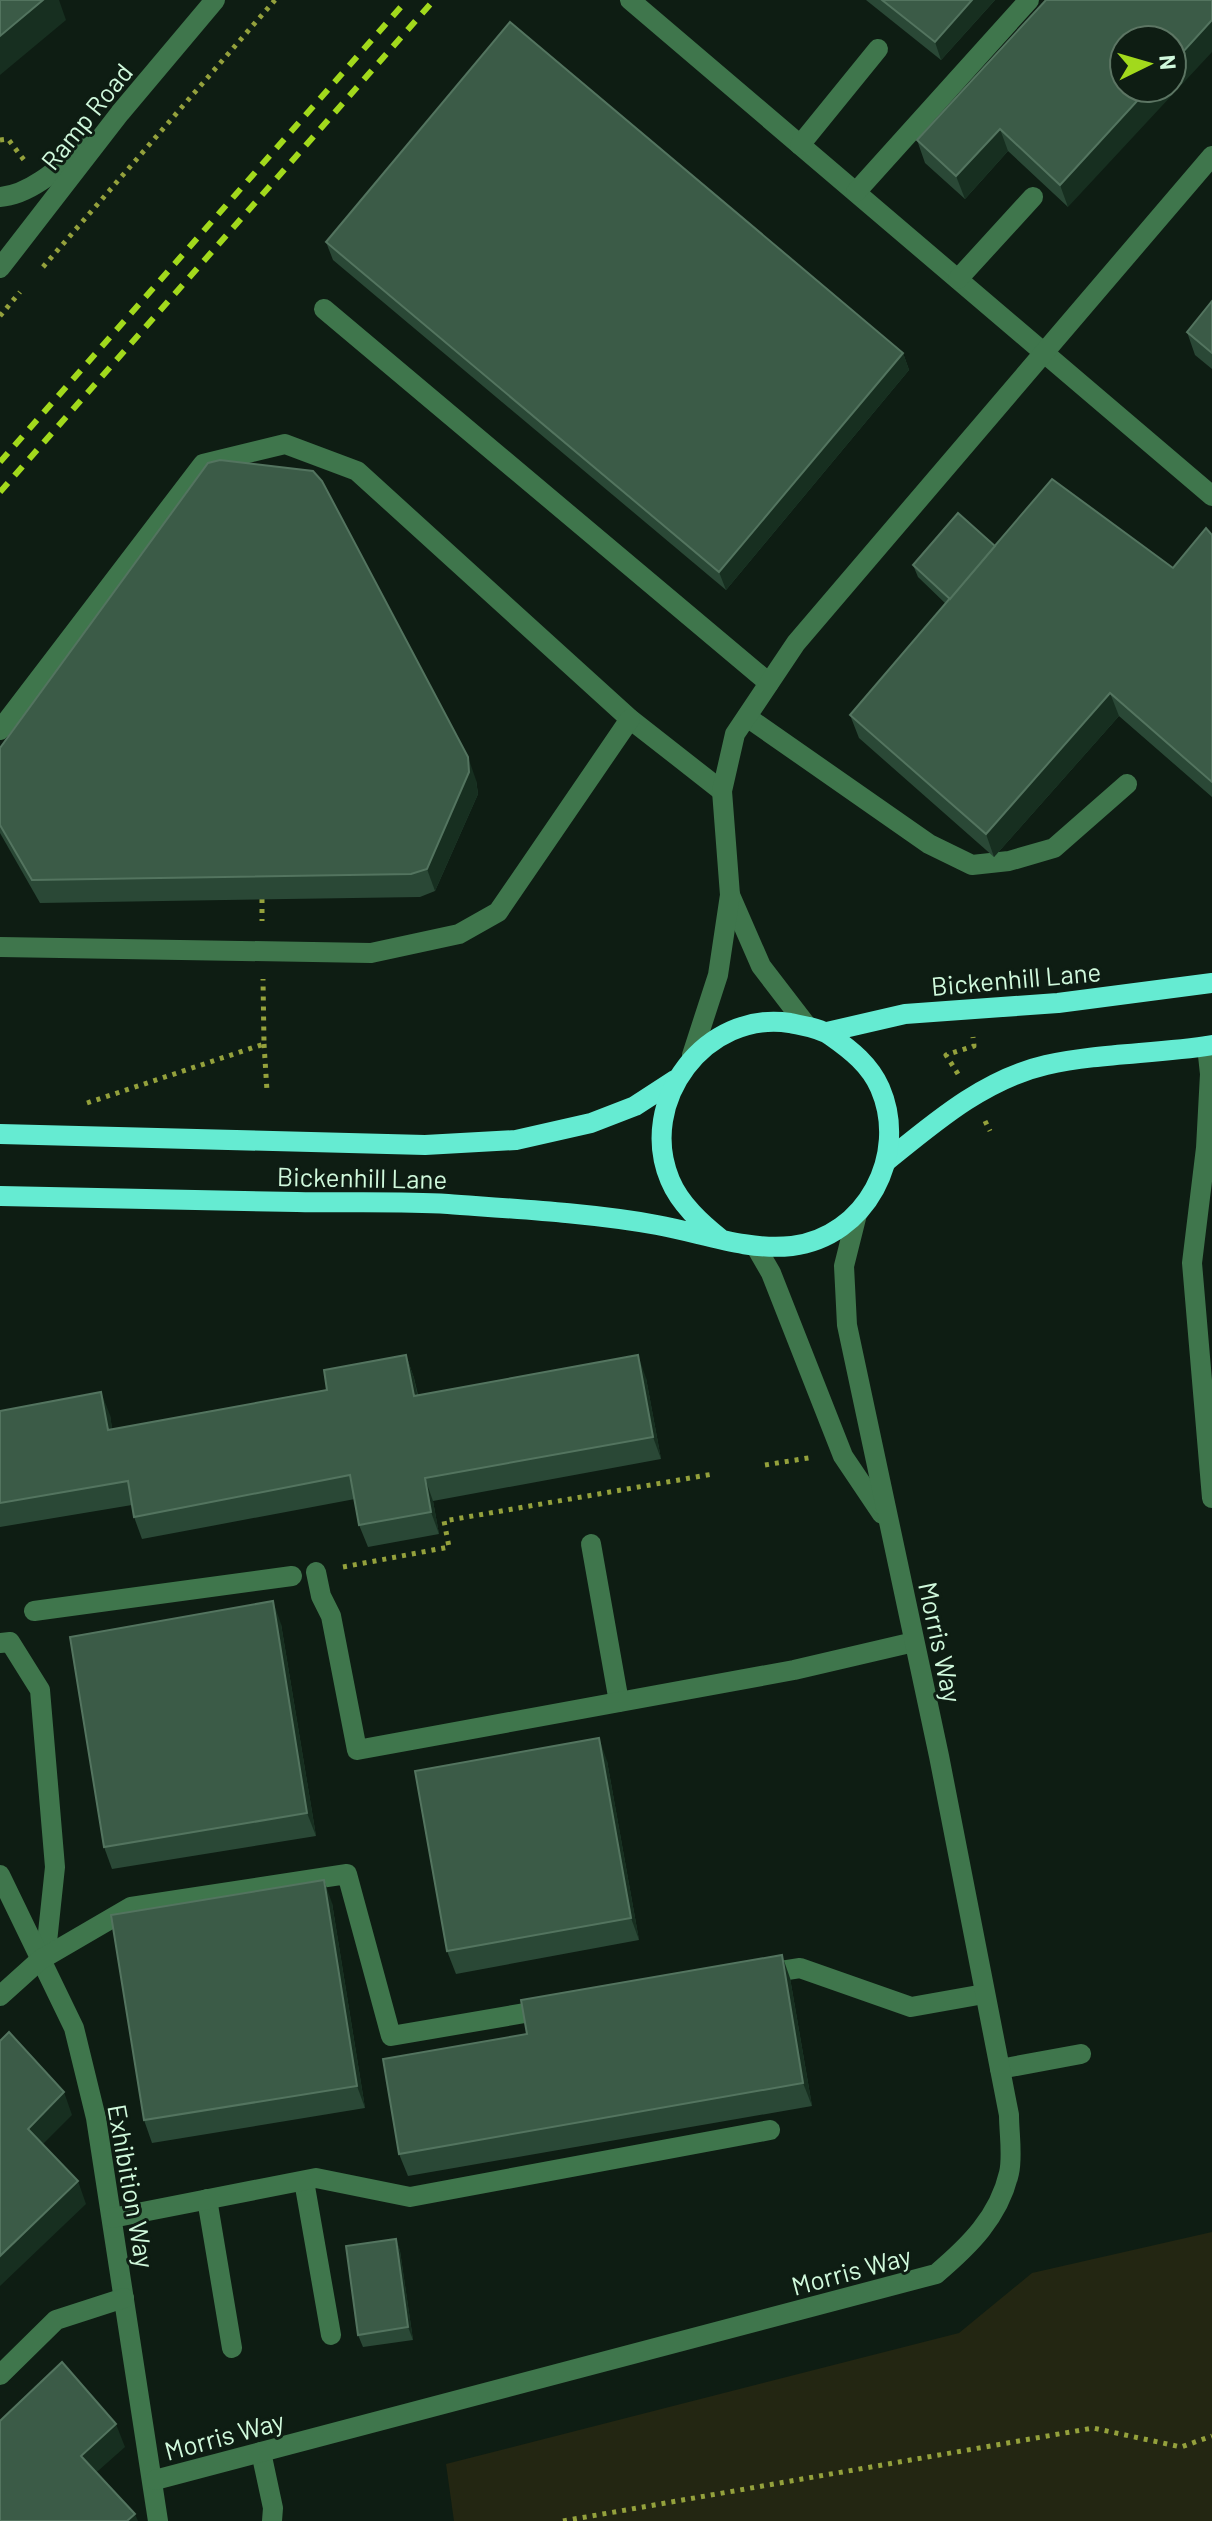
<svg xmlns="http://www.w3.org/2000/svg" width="1212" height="2521" viewBox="0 0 1212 2521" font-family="Barlow,sans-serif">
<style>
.green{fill:#232612}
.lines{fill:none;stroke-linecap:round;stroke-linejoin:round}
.path{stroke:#94a13c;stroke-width:5;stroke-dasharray:4 6;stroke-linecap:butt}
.minor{stroke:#3f764c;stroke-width:20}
.major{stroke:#65ebd2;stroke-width:20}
.rail{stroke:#a2d91c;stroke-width:6;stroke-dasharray:12 10;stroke-linecap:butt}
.wall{fill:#2a4836}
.shaded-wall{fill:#172f20}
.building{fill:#3b5b47;stroke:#53745f;stroke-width:2}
.labels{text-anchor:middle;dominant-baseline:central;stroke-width:6;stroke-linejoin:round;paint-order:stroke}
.street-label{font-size:26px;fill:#d0f9dc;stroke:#0e1d13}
</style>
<rect width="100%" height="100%" fill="#0e1d13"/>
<path class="green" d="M1212,2232V2521H454L446,2464L959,2333L1032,2273Z"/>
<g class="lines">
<g class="path">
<path d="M0,140L8,139L24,160"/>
<path d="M43,267L275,0"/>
<path d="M0,316L20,292"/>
<path d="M262,899V921"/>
<path d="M264,1044L267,1091"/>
<path d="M958,1074L946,1055L974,1046L973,1037"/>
<path d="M87,1103L264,1044L263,979"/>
<path d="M985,1121L990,1131"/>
<path d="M765,1465L814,1457"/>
<path d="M343,1567L449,1547L444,1521L713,1474"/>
<path d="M563,2521L1093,2428L1181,2447L1212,2436"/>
</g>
<g class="minor">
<path d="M630,0L1212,496"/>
<path d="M800,145L878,49"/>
<path d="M856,192L1029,0"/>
<path d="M0,197C31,195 61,166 84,146"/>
<path d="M0,268L120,113L215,0"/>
<path d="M958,279L1033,197"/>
<path d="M324,309L769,683"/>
<path d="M747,717L929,844L972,865L1009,861L1054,848L1127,784"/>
<path d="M0,730L203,464L285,444L357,471L630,719L722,791"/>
<path d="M730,895L761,966L807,1026"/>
<path d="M0,947L371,953L459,934L498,912L630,719"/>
<path d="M1207,1046L1210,1074L1206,1148L1192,1263L1212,1498"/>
<path d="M692,1055L718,975L730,895L722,791L735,734L796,643L1212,156"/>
<path d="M756,1247L771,1273L843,1456L882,1514"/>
<path d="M591,1544L619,1702"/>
<path d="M316,1572L321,1596L331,1616L357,1750L794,1670L914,1642"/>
<path d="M34,1611L292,1576"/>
<path d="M0,1643L10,1642L40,1690L55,1867L47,1942L40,1960"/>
<path d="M0,1875L74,2028L96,2118L158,2521"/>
<path d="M761,1974L800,1968L911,2007L984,1994"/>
<path d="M0,1996L40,1960L131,1907L347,1874L391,2036L548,2009"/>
<path d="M1000,2069L1081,2054"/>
<path d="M304,2181L331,2335"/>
<path d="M207,2199L232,2348"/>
<path d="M112,2218L316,2178L410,2197L770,2130"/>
<path d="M0,2375L56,2320L124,2298"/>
<path d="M261,2452L273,2508L272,2521"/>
<path d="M155,2480L936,2274C969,2246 999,2217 1009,2173C1013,2156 1009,2133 1009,2115L939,1756L847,1325L844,1266L857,1214"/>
</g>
<g class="major">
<path d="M827,1032L905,1014L1058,1003L1212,983"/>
<path d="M0,1134L425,1145L516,1140L591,1123L635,1106L675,1080"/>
<path d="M888,1160C936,1121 985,1079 1046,1065C1100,1053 1157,1054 1212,1045"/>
<path d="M0,1196C99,1198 198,1200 297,1202C347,1203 398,1201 448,1204C516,1209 591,1213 657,1225C702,1233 746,1251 792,1246C866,1237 909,1155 880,1088C870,1065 851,1050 831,1036C820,1028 804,1026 790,1023C706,1010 637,1101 670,1180C680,1204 701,1223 721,1239"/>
</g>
<g class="rail">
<path d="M0,462L407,0"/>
<path d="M0,492L434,0"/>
</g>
</g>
<g class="wall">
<path d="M866,0H995L941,60Z"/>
<path d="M1046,0L1068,207L1008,151L965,199L925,163L917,140Z"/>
<path d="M326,242L903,353L909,370L726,590L333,260Z"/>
<path d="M1212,301V369L1195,355L1187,332Z"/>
<path d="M1212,535V797L1119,716L994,857L859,738L850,715L946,604L918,577L913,565L995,546L1173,568Z"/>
<path d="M0,748L476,780L478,794L435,891L420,897L40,903L0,833Z"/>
<path d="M406,1355L414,1378L418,1395L646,1378L661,1459L433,1501L439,1534L368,1547L359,1525L355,1499L142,1539L134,1517L132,1505L0,1527V1411L110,1415L112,1429L327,1390Z"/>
<path d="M281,1624L316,1836L112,1869L104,1847Z"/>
<path d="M607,1761L639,1940L456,1974L447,1951Z"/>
<path d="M332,1903L365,2108L152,2143L144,2120Z"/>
<path d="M790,1978L812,2106L408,2176L399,2154L527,2034Z"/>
<path d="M396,2239L400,2251L413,2340L363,2347L358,2335Z"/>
</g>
<g class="shaded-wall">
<path d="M43,0H59L66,20L0,75V36Z"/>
<path d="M972,0H995L941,60L935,42Z"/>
<path d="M1212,20V52L1068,207L1060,185L1149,88H1172V64Z"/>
<path d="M1000,129L1008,151L965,199L956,176Z"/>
<path d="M903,353L909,370L726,590L719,572Z"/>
<path d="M1110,693L1119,716L994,857L986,834Z"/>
<path d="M468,757L476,780L478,794L435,891L427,869Z"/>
<path d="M406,1355L414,1378L422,1419L414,1396Z"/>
<path d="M638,1355L646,1378L661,1459L653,1437Z"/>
<path d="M101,1392L110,1415L116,1453L108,1430Z"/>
<path d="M425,1478L433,1501L439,1534L431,1512Z"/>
<path d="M273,1601L281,1624L316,1836L307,1813Z"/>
<path d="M599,1738L607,1761L639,1940L631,1918Z"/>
<path d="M324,1880L332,1903L365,2108L357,2086Z"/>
<path d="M782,1955L790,1978L812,2106L803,2083Z"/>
<path d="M64,2092L72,2115L36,2151L28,2129Z"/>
<path d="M78,2181L86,2204L0,2286V2256Z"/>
<path d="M396,2239L400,2251L413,2340L408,2327Z"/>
<path d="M116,2424L125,2447L90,2478L81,2456Z"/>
<path d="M135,2514L138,2521H127Z"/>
</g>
<g class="building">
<path d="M0,0H43L0,36Z"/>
<path d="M882,0H972L935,42Z"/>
<path d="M1046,0H1212V20L1172,64V40H1124V88H1149L1060,185L1000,129L956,176L917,140Z"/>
<path d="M510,22L903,353L719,572L326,242Z"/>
<path d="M1212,301V353L1187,332Z"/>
<path d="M220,460L313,471L322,481L468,757L469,772L427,869L411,874L32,880L0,825V748L208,463Z"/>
<path d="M1052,479L1173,568L1206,528L1212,535V782L1110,693L986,834L850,715Z"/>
<path d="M958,513L995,546L950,599L913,565Z"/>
<path d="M406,1355L414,1396L638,1355L653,1437L425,1478L431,1512L359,1525L350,1475L134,1517L128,1481L0,1503V1411L101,1392L108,1430L327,1390L324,1370Z"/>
<path d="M273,1601L307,1813L104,1847L70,1637Z"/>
<path d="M599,1738L631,1918L447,1951L415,1771Z"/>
<path d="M324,1880L357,2086L144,2120L111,1915Z"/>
<path d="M782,1955L803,2083L399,2154L383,2059L527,2034L521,2000Z"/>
<path d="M9,2032L64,2092L28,2129L78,2181L0,2256V2041Z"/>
<path d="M396,2239L408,2327L358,2335L346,2246Z"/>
<path d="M62,2362L116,2424L81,2456L135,2514L127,2521H0V2421Z"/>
</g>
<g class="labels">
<g class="street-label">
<text transform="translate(86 116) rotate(-51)">Ramp Road</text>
<text transform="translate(1016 978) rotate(-5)">Bickenhill Lane</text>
<text transform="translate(362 1177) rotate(1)">Bickenhill Lane</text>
<text transform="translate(941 1642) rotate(78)">Morris Way</text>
<text transform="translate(132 2186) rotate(80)">Exhibition Way</text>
<text transform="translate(851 2270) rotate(-15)">Morris Way</text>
<text transform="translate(224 2435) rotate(-15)">Morris Way</text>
</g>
</g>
<g transform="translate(1148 64) rotate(85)"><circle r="38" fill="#0e1d13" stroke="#5c7563" stroke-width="2"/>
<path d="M0-6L14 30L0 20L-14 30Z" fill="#a2d91c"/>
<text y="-12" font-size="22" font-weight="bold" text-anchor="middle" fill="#d0f9dc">N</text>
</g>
</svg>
